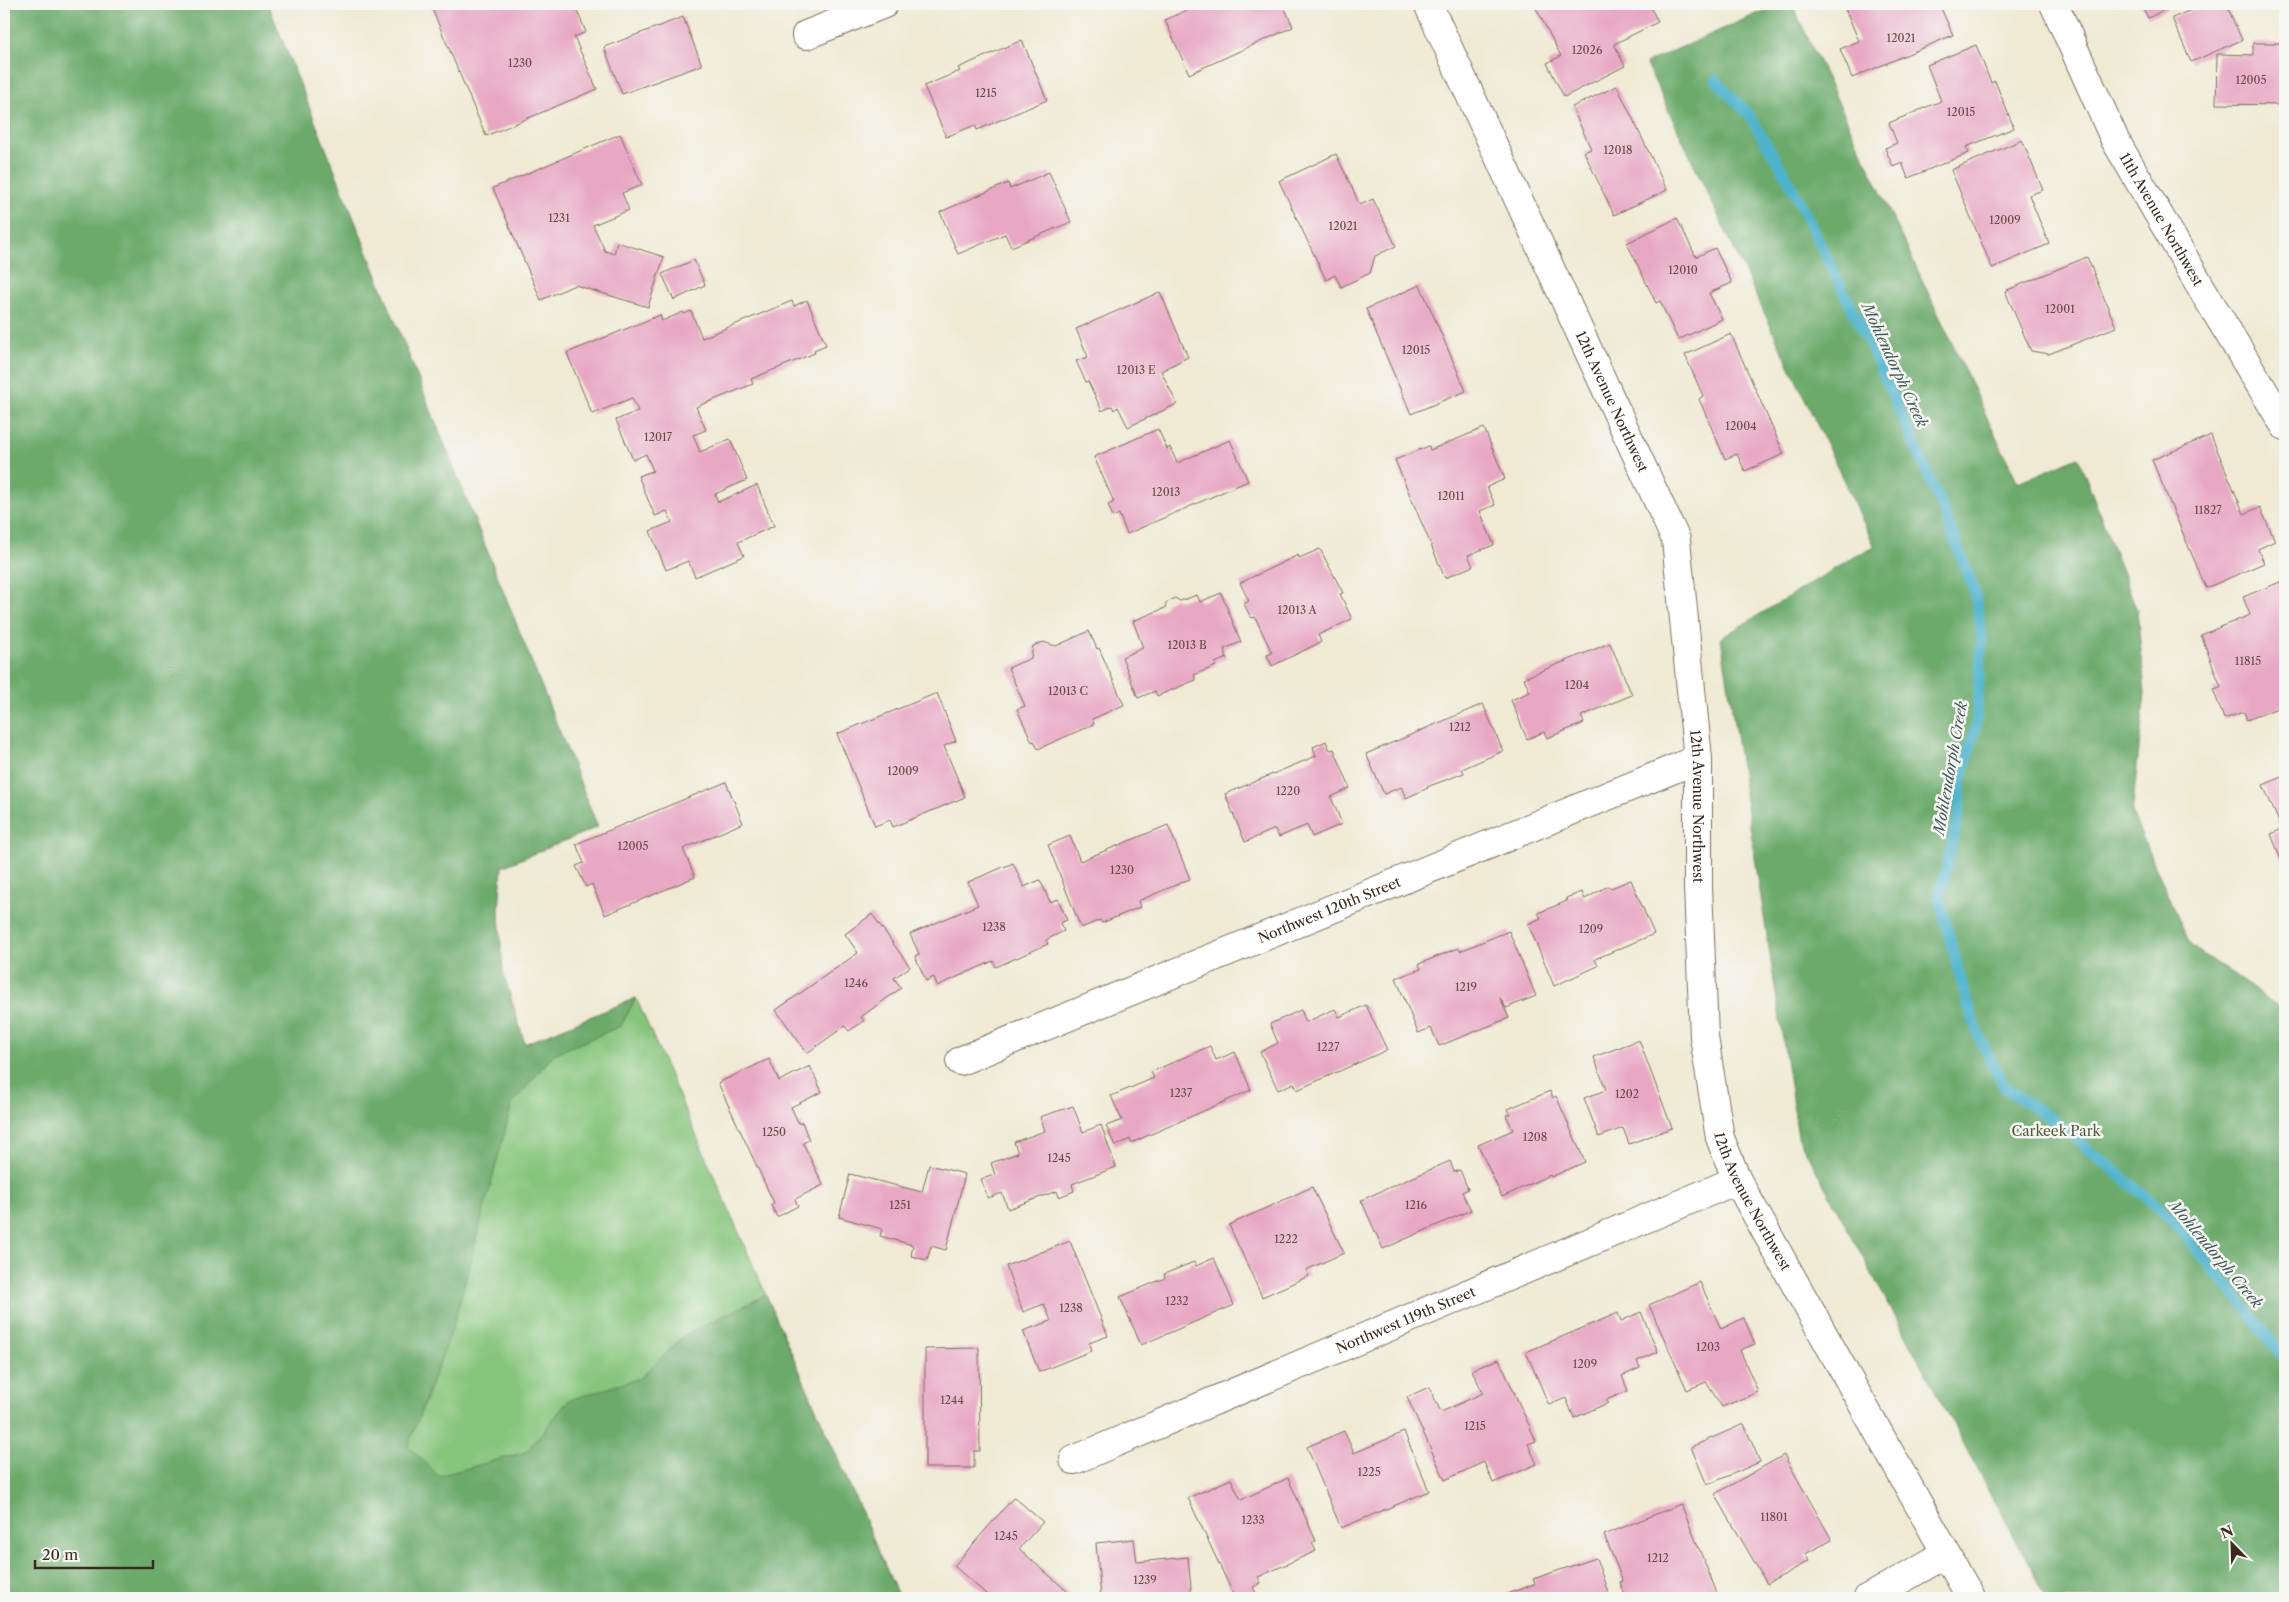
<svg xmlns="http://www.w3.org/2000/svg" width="2289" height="1602" viewBox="0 0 2289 1602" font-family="'Libre Caslon Text',serif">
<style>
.green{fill:#86c57c;stroke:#60784d}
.forest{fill:#6caa6c;stroke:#546a45}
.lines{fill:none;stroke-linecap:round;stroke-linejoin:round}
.stream{stroke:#4eb3cc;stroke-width:11}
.building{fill:#e8a8c4}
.minor-casing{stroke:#7a6d5e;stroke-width:30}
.minor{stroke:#fff;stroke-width:28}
.labels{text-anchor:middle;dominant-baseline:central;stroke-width:5;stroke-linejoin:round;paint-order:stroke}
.number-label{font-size:11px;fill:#664a48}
.street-label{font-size:14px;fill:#3b2a1e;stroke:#f6f6f2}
.park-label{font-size:14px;fill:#52583a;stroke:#f6f6f2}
.water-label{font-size:15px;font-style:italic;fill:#425a5b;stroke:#f6f6f2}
</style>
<rect width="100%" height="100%" fill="#f6f6f2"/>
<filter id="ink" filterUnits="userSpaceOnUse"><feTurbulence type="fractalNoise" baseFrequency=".02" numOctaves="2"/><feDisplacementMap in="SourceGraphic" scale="10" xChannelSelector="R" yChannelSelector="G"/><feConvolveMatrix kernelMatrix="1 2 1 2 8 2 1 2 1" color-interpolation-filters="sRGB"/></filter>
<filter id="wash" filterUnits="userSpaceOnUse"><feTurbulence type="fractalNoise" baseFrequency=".0096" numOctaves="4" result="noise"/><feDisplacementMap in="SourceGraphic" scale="20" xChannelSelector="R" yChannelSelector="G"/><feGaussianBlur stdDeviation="1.12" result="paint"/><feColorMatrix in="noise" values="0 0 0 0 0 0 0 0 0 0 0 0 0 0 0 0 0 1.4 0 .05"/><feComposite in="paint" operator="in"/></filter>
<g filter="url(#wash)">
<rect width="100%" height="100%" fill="#f0ead4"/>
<path class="green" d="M636,998L899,1598H4L524,1044Z"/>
<g class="forest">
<path d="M4,4H268L598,827L502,867L499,913L503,972L525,1044L636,998L621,1026L554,1054L512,1104L453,1327L408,1446L439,1476L526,1452L569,1400L640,1378L686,1334L766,1295L899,1598H4Z"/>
<path d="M1779,4H1792L2018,483L2078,457L2137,610L2145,693L2132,814L2191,946L2285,1011V1598H2047L1798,1137L1721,638L1852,558L1875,547L1646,63Z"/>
</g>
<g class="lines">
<path class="stream" d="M1716,80L1749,115L1788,179L1871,347L1941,504L1975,593L1982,638L1976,726L1961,781L1960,811L1939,898L1968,1006L1980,1039L2004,1087L2056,1122L2163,1211L2203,1257L2273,1343L2285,1362"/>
</g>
<g id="blocks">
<g class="building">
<path d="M430,4H574L586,32L574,37L597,89L486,136Z"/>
<path d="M1201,4H1283L1293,27L1189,74L1165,20Z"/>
<path d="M1543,4H1649L1658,22L1614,44L1625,66L1564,97L1547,63L1561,56L1536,8Z"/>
<path d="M1843,4H1939L1953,35L1852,78L1840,49L1859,41Z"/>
<path d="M2141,4H2176L2148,18Z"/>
<path d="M2206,4H2226L2242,40L2191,62L2172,18Z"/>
<path d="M683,17L702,65L622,94L604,47Z"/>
<path d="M1022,40L1047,100L977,130L975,125L946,137L924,86L960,71L958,68Z"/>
<path d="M2253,43H2285V105L2216,104L2217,54L2253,55Z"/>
<path d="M1976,45L1991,83L1995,81L2014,128L1966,147L1969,153L1908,178L1902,163L1893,167L1885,148L1897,143L1889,123L1941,101L1927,65Z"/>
<path d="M1617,86L1667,190L1614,215L1584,152L1591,149L1572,107Z"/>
<path d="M620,134L642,185L622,193L629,210L593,225L605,251L614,254L617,242L664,257L648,307L575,285L541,300L493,188Z"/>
<path d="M2022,140L2043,190L2029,195L2049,244L1992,268L1951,170Z"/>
<path d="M1336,154L1360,205L1373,199L1396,246L1375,256L1370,273L1341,287L1335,275L1326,280L1279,181Z"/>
<path d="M1049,172L1071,222L1011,247L1005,234L958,254L940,212L1008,183L1010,189Z"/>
<path d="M1677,218L1696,257L1715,248L1732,283L1709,293L1722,319L1678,340L1660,301L1656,303L1627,243Z"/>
<path d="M2087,257L2116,327L2049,354L2031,351L2005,291Z"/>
<path d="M694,260L705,285L674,300L662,274Z"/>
<path d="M1420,285L1466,391L1411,414L1366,309Z"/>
<path d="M1160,292L1188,357L1161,371L1177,404L1128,427L1118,407L1114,410L1112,406L1102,411L1088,381L1086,382L1076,361L1088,357L1076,329Z"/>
<path d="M807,300L826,345L814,350L815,353L751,379L753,384L696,407L706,430L693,435L700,452L730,439L747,480L715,494L718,502L757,485L774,526L738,542L744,556L695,577L688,561L666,570L650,531L672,522L667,511L655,516L638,476L653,471L646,454L633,460L616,420L638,411L632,398L592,414L567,353L660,315L662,321L683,312L684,314L691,311L702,338L792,301L794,306Z"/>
<path d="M1731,334L1784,454L1745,471L1737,454L1725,459L1699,399L1703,396L1685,355Z"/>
<path d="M1484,428L1505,479L1487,487L1495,505L1480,511L1494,545L1468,555L1473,566L1445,578L1395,460L1429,446L1430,450Z"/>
<path d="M1158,429L1167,449L1170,447L1177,463L1230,440L1248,481L1127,534L1119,514L1113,517L1108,505L1114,502L1094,457Z"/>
<path d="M2211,435L2244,514L2260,507L2275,541L2258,549L2264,563L2206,588L2152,460Z"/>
<path d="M1320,549L1343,593L1340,594L1352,619L1318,635L1321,642L1272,666L1267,655L1272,653L1255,617L1251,618L1244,604L1249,601L1240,583L1298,555L1299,558Z"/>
<path d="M2285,580V705L2247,720L2244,712L2224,719L2213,689L2221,687L2201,635L2250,615L2243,597Z"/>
<path d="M1221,593L1241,642L1224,649L1227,658L1215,663L1216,666L1194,675L1196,680L1157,696L1155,691L1138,698L1122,657L1143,648L1133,621L1165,608L1166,603L1175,598L1180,601L1197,595L1200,602Z"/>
<path d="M1089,631L1097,649L1099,648L1124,705L1092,719L1094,724L1038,749L1034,741L1032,742L1017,709L1025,706L1008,668L1031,658L1033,646L1043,642L1056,646Z"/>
<path d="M1610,643L1632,695L1581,716L1584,723L1547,738L1544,732L1527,739L1511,700L1530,692L1524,678Z"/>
<path d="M937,693L956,741L944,746L965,797L893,827L890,820L875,826L837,734Z"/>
<path d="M1483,704L1503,751L1462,769L1464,773L1427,787L1428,788L1406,798L1401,787L1384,794L1366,754Z"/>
<path d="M1326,741L1330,750L1334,749L1350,788L1331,797L1342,824L1312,837L1307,825L1279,837L1275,829L1245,842L1225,794L1316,756L1313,747Z"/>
<path d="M2285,776V869L2271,834L2282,829L2263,785Z"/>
<path d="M726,782L743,823L683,849L695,877L605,915L592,884L586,887L576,866L584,863L576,844Z"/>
<path d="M1168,825L1190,879L1138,901L1140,907L1102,923L1100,920L1081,928L1048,845L1070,836L1080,861Z"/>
<path d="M1013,863L1024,887L1040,880L1050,902L1058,899L1067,920L1060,923L1064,931L1046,940L1048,944L996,967L993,961L937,986L934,977L926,981L915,956L919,954L910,934L978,905L968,882Z"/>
<path d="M1631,880L1654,934L1595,959L1598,966L1554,986L1528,924L1541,918L1538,913L1567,901L1566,898L1582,892L1585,899L1608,886L1611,888Z"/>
<path d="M872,914L910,967L894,978L901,988L861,1017L864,1021L849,1031L845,1026L807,1053L776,1010L858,953L845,934Z"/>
<path d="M1509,931L1536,996L1506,1008L1500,998L1509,1018L1439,1046L1431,1028L1418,1033L1396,978L1421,969L1419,964L1458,948L1460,951Z"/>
<path d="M1366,1005L1387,1050L1297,1090L1294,1083L1278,1090L1260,1052L1278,1043L1270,1024L1301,1010L1306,1022L1335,1009L1339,1017Z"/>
<path d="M1639,1040L1672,1128L1629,1144L1623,1128L1599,1137L1584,1098L1606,1090L1594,1057Z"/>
<path d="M1210,1046L1216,1060L1235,1052L1251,1090L1131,1143L1130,1139L1115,1146L1106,1126L1122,1120L1111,1096L1154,1078L1151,1072Z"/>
<path d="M769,1059L779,1081L810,1066L822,1092L791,1107L799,1124L802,1122L809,1140L803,1143L823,1185L795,1199L798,1206L777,1217L771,1205L774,1203L718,1083Z"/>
<path d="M1550,1091L1553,1098L1556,1096L1585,1162L1551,1177L1550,1175L1502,1197L1478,1145L1513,1130L1506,1115L1510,1114L1508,1109Z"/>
<path d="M1073,1106L1083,1132L1101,1125L1116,1167L1072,1184L1074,1191L1059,1197L1057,1191L1008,1209L1002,1193L988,1198L981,1179L995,1175L991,1163L1018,1153L1014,1142L1045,1131L1040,1117Z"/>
<path d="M1450,1161L1454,1172L1460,1170L1468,1189L1462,1192L1471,1210L1383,1249L1361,1200Z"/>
<path d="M929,1165L965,1174L946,1250L931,1246L927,1260L911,1256L913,1245L880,1236L882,1229L839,1217L850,1174L922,1192Z"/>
<path d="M1312,1187L1344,1253L1306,1270L1309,1276L1262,1297L1229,1225Z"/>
<path d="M1070,1241L1108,1336L1089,1343L1091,1351L1039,1372L1023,1331L1051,1321L1044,1304L1023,1312L1006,1266Z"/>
<path d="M1214,1258L1234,1305L1141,1345L1120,1297L1165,1278L1164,1274L1194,1262L1196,1266Z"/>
<path d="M1700,1282L1721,1329L1744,1318L1755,1344L1740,1350L1758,1392L1722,1407L1706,1382L1687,1390L1649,1305Z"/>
<path d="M1641,1312L1658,1352L1637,1361L1640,1368L1622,1376L1628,1391L1606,1400L1608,1403L1574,1418L1566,1398L1549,1405L1526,1352L1618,1313L1621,1321Z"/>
<path d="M979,1348L980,1451H974V1468H925V1349Z"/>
<path d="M1499,1359L1536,1441L1528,1444L1537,1464L1493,1483L1484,1462L1445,1480L1407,1397L1429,1387L1441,1412L1483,1393L1472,1370Z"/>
<path d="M1744,1424L1760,1462L1707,1485L1691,1447Z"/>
<path d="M1344,1431L1354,1453L1404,1432L1429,1491L1341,1528L1307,1447Z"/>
<path d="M1784,1455L1832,1540L1805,1554L1809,1561L1767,1584L1715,1494Z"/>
<path d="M1288,1478L1316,1541L1312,1543L1316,1551L1258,1577L1261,1583L1253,1587L1258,1597L1235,1598L1188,1498L1231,1479L1241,1500Z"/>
<path d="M1014,1497L1043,1522L1019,1549L1075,1598H982L986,1594L954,1566Z"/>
<path d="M1681,1504L1719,1598H1626L1620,1582L1623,1581L1604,1535Z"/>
<path d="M1134,1539L1137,1562L1188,1557L1192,1598H1101L1096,1543Z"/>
<path d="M1596,1558L1610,1598H1495L1535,1584L1533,1579Z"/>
</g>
</g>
</g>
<g filter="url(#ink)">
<use href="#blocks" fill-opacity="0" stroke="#7a6d5e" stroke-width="1"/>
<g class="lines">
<g class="minor-casing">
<g id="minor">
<path id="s1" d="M1428,4L1676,540L1698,759V887L1704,1037L1720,1138L1737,1180L1971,1598"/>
<path id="s2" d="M2054,4L2115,140L2208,299L2285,426"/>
<path d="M806,35L884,4"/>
<path id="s3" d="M960,1061L1698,759"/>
<path id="s4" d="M1074,1460L1737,1180"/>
<path d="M1868,1598L1946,1554"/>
</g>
</g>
<use href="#minor" class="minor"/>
</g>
</g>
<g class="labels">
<g class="number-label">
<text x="1901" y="38">12021</text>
<text x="1587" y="50">12026</text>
<text x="520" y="63">1230</text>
<text x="2251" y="80">12005</text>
<text x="986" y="93">1215</text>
<text x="1961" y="112">12015</text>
<text x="1618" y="150">12018</text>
<text x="559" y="218">1231</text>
<text x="2005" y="220">12009</text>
<text x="1343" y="226">12021</text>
<text x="1683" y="270">12010</text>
<text x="2060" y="309">12001</text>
<text x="1416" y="350">12015</text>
<text x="1136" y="370">12013 E</text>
<text x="1741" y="426">12004</text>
<text x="658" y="437">12017</text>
<text x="1166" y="492">12013</text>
<text x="1451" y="496">12011</text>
<text x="2208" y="510">11827</text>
<text x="1297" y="610">12013 A</text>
<text x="1187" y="645">12013 B</text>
<text x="2248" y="661">11815</text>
<text x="1577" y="685">1204</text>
<text x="1068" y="691">12013 C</text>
<text x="1460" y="727">1212</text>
<text x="903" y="771">12009</text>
<text x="1288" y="791">1220</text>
<text x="633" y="846">12005</text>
<text x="1122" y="870">1230</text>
<text x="994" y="927">1238</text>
<text x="1591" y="929">1209</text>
<text x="856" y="983">1246</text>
<text x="1466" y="987">1219</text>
<text x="1328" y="1047">1227</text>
<text x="1181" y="1093">1237</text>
<text x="1627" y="1094">1202</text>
<text x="774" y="1132">1250</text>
<text x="1535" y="1137">1208</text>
<text x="1059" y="1158">1245</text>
<text x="900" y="1205">1251</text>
<text x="1416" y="1205">1216</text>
<text x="1286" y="1239">1222</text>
<text x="1177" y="1301">1232</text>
<text x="1071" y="1308">1238</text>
<text x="1708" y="1347">1203</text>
<text x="1585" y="1364">1209</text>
<text x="952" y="1400">1244</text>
<text x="1475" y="1426">1215</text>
<text x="1369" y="1472">1225</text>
<text x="1774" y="1517">11801</text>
<text x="1253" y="1520">1233</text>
<text x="1006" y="1536">1245</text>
<text x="1658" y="1558">1212</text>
<text x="1145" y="1580">1239</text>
</g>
<g class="street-label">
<text stroke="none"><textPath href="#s2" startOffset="241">11th Avenue Northwest</textPath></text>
<text stroke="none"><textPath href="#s1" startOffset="438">12th Avenue Northwest</textPath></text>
<text stroke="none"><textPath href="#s1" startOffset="858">12th Avenue Northwest</textPath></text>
<text stroke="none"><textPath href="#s3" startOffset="399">Northwest 120th Street</textPath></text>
<text stroke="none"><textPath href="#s1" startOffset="1262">12th Avenue Northwest</textPath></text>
<text stroke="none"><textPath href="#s4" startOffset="360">Northwest 119th Street</textPath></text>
</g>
<g class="park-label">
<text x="2056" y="1131">Carkeek Park</text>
</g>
<g class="water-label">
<text transform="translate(1895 365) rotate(65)">Mohlendorph Creek</text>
<text transform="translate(1950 768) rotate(-80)">Mohlendorph Creek</text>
<text transform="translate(2216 1254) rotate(50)">Mohlendorph Creek</text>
</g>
</g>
<rect width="2289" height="1602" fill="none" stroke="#f6f6f2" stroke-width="20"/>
<g transform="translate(2232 1544) rotate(337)" stroke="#f6f6f2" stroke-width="4" paint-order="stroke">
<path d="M0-4L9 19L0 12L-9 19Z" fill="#3b2a1e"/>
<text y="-8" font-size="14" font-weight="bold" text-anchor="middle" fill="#3b2a1e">N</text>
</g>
<path d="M35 1560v8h118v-8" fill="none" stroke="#3b2a1e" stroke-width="2.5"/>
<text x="42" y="1560" font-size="15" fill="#3b2a1e" stroke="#f6f6f2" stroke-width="4" paint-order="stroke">20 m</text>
</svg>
